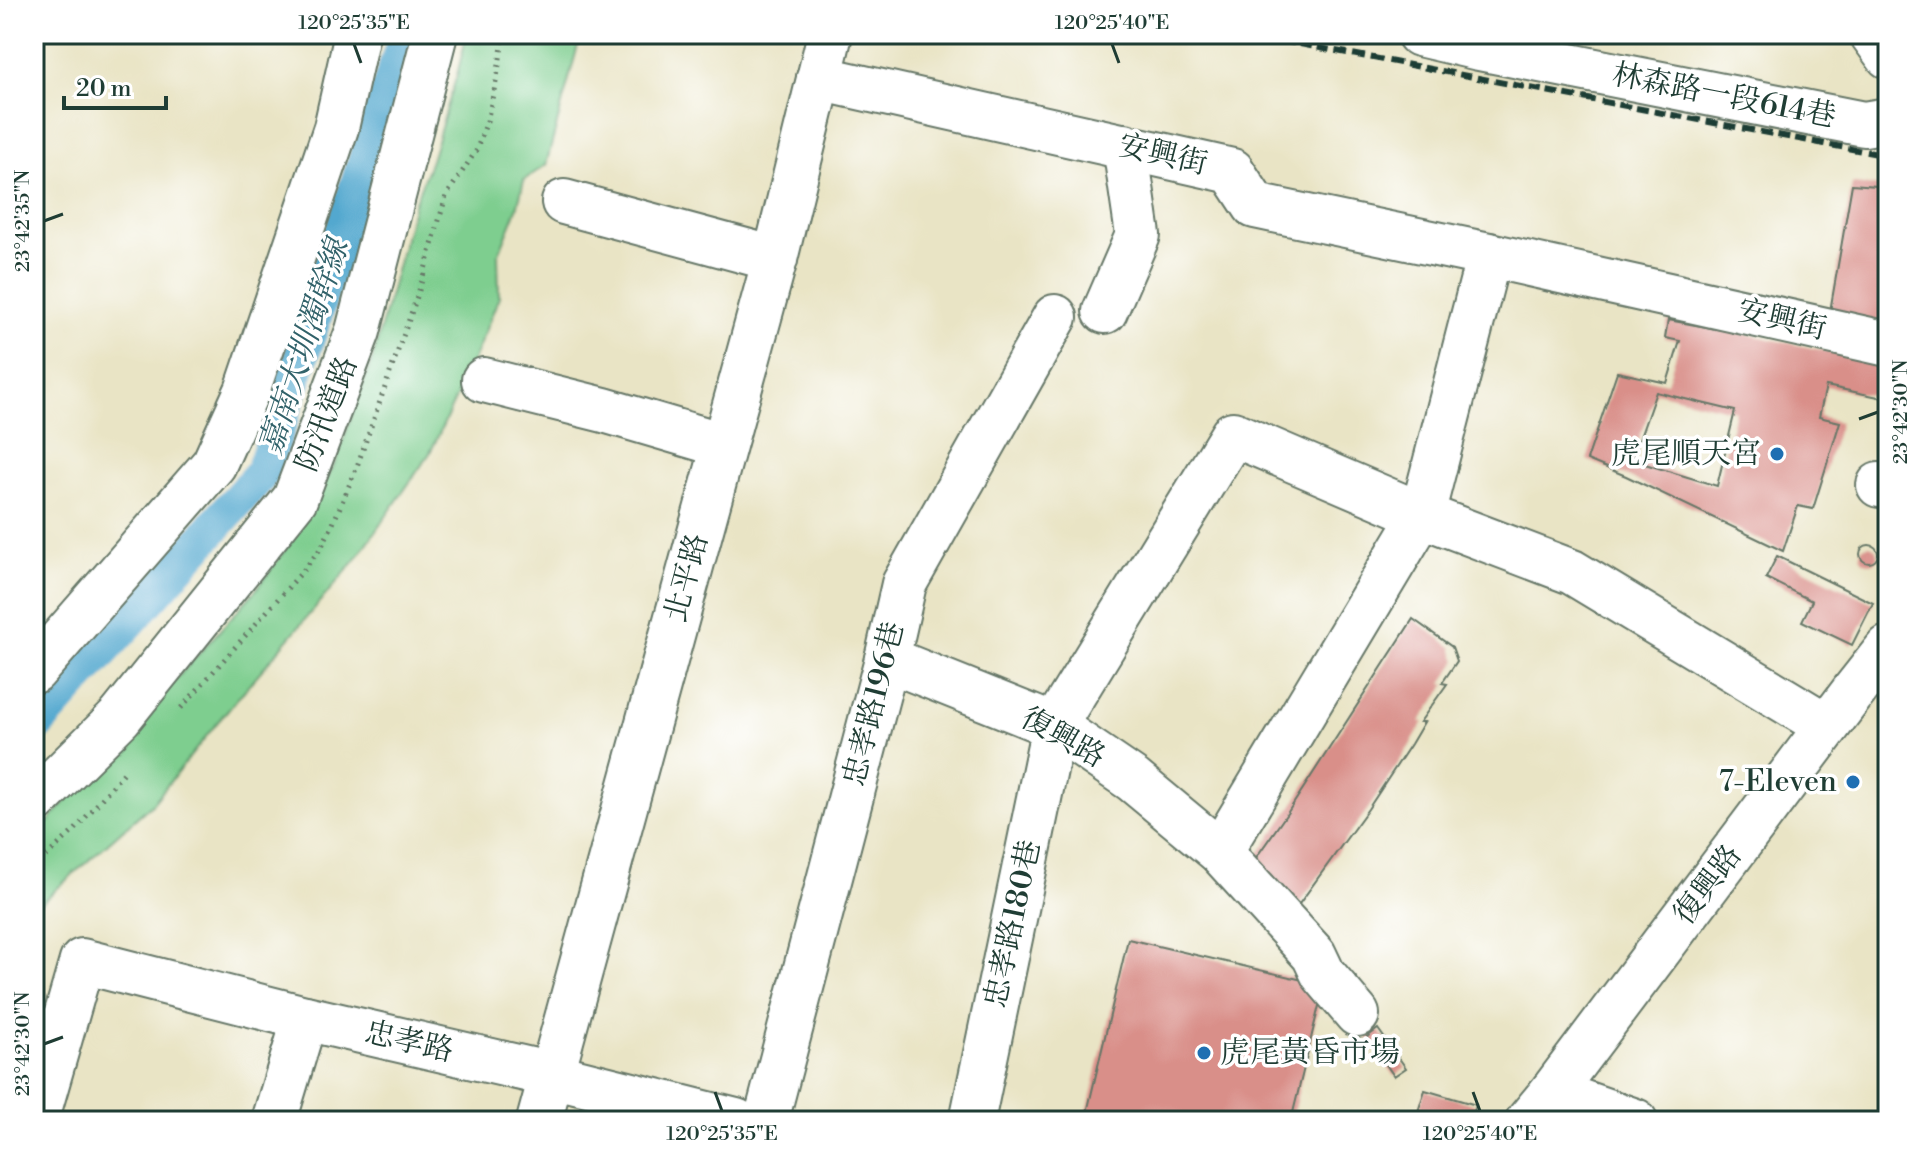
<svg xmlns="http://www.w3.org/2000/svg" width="1922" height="1155" viewBox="0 0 1922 1155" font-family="'Libre Bodoni','Noto Serif TC',serif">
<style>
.green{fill:#7ece8f;stroke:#4e8662;stroke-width:2}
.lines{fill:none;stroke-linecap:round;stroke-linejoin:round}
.canal{stroke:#53a8cf;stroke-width:36}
.building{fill:#d98f89;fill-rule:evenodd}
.minor-casing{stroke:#667767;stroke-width:48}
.path{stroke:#667767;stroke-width:5;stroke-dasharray:2 6;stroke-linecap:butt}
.minor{stroke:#fff;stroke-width:44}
.rail{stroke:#1f3d34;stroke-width:6;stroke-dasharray:12 6;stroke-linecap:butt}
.ticks{fill:none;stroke:#1f3d34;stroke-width:3}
.poi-dot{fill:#1f6fb2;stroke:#fff;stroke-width:3}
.labels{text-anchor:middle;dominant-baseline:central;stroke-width:7;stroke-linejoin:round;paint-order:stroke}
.street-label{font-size:30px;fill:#1f3d34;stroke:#fff}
.poi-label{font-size:30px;fill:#1f3d34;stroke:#fff;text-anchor:end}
.water-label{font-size:32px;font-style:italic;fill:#31626a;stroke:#fff}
.neatline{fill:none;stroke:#1f3d34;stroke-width:3}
.ticks-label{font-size:20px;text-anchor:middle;fill:#1f3d34}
</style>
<rect width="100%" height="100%" fill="#fff"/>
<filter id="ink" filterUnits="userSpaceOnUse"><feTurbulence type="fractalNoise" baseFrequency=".0125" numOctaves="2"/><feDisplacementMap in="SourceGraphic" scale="16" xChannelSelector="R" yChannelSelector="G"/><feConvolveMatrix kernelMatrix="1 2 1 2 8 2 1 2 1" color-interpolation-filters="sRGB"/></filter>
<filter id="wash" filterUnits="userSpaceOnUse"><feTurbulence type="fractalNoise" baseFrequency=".006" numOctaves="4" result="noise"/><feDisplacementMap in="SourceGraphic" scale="32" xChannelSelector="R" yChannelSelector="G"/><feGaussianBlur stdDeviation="1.8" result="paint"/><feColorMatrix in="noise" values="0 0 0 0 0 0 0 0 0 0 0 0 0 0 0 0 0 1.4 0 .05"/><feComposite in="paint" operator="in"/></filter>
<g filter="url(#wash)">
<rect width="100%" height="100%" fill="#e9e4c5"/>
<path class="green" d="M467,34H581L546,165L524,180L517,209L498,256L499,297L470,368L430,453L355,561L225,713L153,803L34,909V833L46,824L255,591L293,539L335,463L373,357L414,204L431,160L457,75Z"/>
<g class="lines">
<path class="canal" d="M34,727L263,472L407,34"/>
</g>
<g id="blocks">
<g class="building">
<path d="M1852,184L1888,187V333L1828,323Z"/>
<path d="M1668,320L1766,338L1888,364V399L1826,386L1819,417L1840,422L1813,509L1798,506L1783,551L1626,476L1587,460L1617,372L1667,383L1680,341L1665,338ZM1656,392L1735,411L1717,486L1632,460Z"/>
<circle cx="1869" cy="554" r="9"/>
<path d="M1777,556L1873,603L1852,645L1802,621L1812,601L1766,578Z"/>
<path d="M1413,619L1452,647L1457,661L1442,683L1447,684L1420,722H1424L1411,744L1368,809L1299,904L1248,869L1288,812Z"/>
<path d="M1128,939L1324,985L1291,1121H1085Z"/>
<path d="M1378,1029L1406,1068L1394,1076L1367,1037Z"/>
<path d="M1425,1090L1476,1105L1471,1121H1415Z"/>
</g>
</g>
</g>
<g filter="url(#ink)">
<use href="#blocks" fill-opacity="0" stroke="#667767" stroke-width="2"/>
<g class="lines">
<g class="minor-casing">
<g id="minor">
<path d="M1419,34L1479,48L1864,124L1888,120"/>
<path d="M1872,34L1888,56"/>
<path d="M819,78L1232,171L1255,206L1489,255L1888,344"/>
<path d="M564,202L775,259"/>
<path d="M1105,311L1138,235L1125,146"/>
<path d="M484,380L604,410L723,445"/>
<path d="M1879,485L1888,486"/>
<path d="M887,659L1054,726L1133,780L1220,852L1314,955L1323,974L1357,1014"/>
<path d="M34,671L214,464L247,391L336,128L357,34"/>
<path d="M34,802L120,717L295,499L358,331L435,34"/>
<path d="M1220,852L1422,515L1489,255"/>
<path d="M1552,1092L1635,1121"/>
<path d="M36,1121L82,961L305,1018L552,1075L736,1121"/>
<path d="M274,1121L305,1018"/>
<path d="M539,1121L775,259L830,34"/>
<path d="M766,1121L887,659L904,584L1055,317"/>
<path d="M972,1121L1054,726L1233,434L1422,515L1572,572L1827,726"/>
<path d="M1528,1121L1552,1092L1854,691L1888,648"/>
</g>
</g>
<g class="path">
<path d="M181,708L302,572L321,548L332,526L356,469L418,294L446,196L476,151L487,121L497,77L504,34"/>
<path d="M34,867L75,830L127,769"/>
</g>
<use href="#minor" class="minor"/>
<path class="rail" d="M1247,34L1888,156"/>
</g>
</g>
<path class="ticks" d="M354,44L361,63M1112,44L1119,63M44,221L63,214M1859,419L1878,412M44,1044L63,1037M715,1092L722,1111M1473,1092L1480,1111"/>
<g class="poi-dot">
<circle cx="1777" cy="454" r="8"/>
<circle cx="1853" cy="782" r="8"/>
<circle cx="1204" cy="1053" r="8"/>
</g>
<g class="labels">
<g class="street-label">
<text transform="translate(1724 96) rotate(11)">林森路一段614巷</text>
<text transform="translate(1163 155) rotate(13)">安興街</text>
<text transform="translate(1782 320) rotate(13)">安興街</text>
<text transform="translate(327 414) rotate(-69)">防汛道路</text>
<text transform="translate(687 578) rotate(-75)">北平路</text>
<text transform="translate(874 704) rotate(-76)">忠孝路196巷</text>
<text transform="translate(1063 738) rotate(29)">復興路</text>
<text transform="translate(1708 885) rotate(-53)">復興路</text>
<text transform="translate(1013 924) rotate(-78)">忠孝路180巷</text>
<text transform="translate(409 1042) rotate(13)">忠孝路</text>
</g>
<g class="poi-label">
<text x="1761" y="454">虎尾順天宮</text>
<text x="1837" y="782">7-Eleven</text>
<text x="1220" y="1053" text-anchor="start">虎尾黃昏市場</text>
</g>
<g class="water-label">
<text transform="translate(304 347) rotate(-72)">嘉南大圳濁幹線</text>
</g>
</g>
<rect width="1922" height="1155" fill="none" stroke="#fff" stroke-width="88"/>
<path d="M64 96v12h102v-12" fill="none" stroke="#1f3d34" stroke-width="4"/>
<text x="76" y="96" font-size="24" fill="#1f3d34" stroke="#ffffff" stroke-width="6" paint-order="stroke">20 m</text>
<rect x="44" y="44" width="1834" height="1067" class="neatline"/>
<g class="ticks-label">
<text x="354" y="29">120°25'35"E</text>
<text x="1112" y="29">120°25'40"E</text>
<text transform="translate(22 221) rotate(-90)" y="7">23°42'35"N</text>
<text transform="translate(1900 412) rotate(-90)" y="7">23°42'30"N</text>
<text transform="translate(22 1044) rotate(-90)" y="7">23°42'30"N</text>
<text x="722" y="1140">120°25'35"E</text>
<text x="1480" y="1140">120°25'40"E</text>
</g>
</svg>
